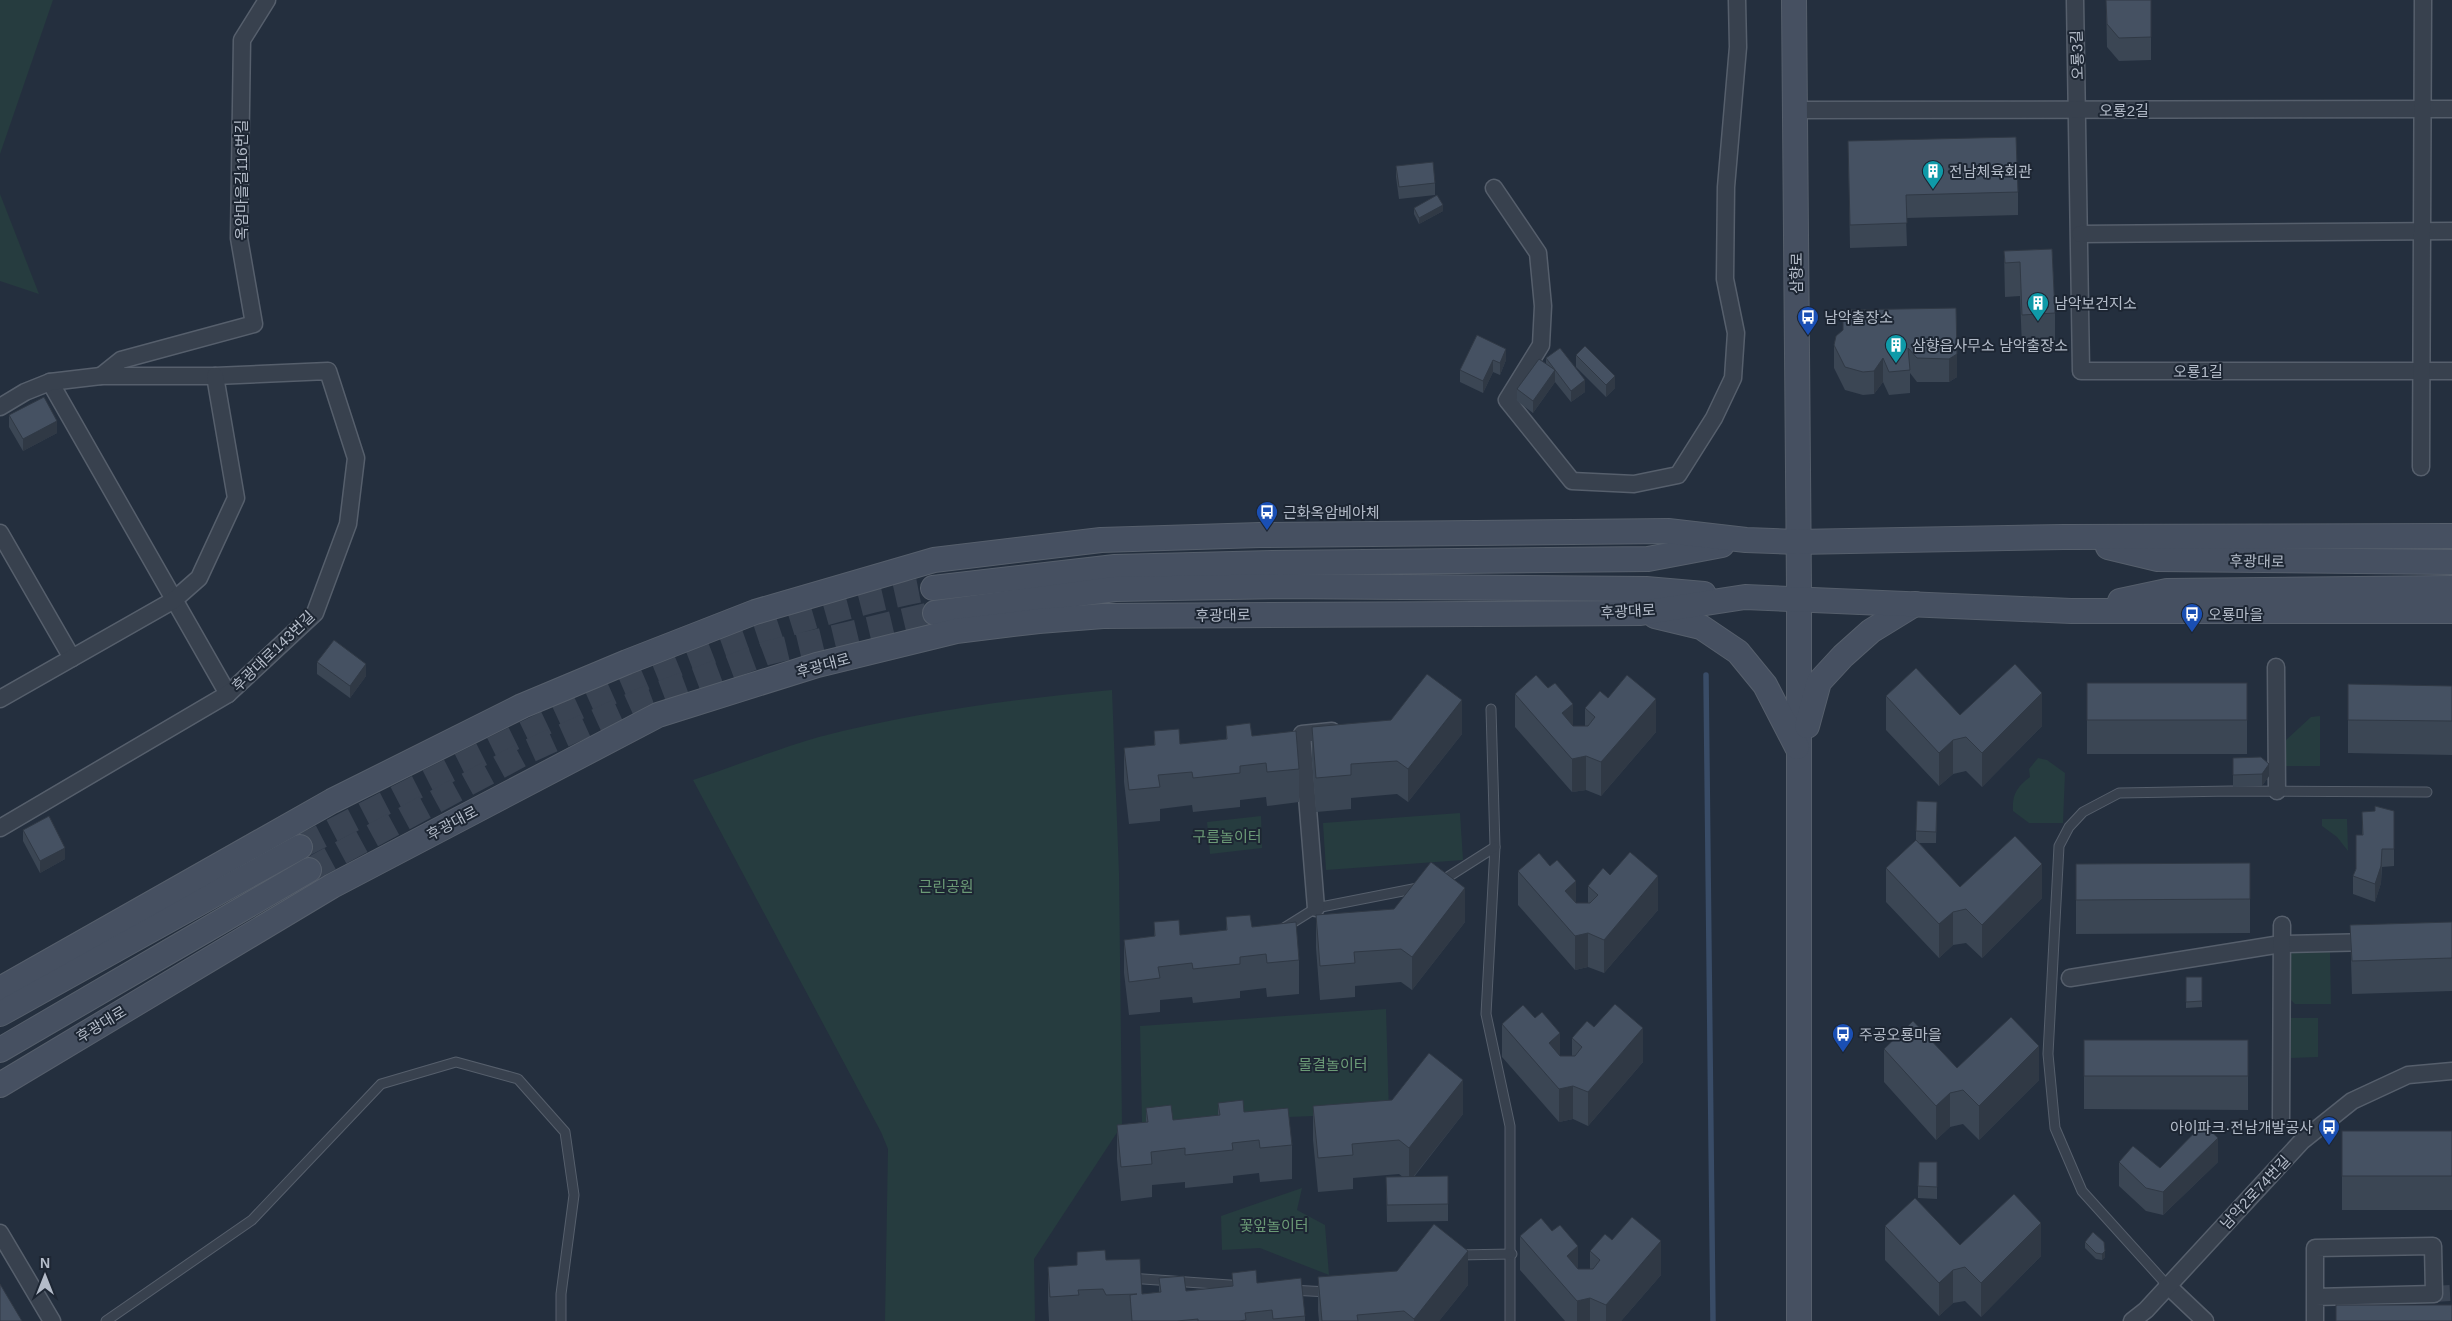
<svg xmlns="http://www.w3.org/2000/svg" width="2452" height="1321" viewBox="0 0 2452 1321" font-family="Arial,'Noto Sans KR',sans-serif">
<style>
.green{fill:#263c3f}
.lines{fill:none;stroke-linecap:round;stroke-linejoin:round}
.stream{stroke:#394c67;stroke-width:5.5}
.street-tunnel{stroke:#3a4453;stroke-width:16;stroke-dasharray:16 8;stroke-linecap:butt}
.secondary-tunnel{stroke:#3a4453;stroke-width:24;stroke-dasharray:24 12;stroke-linecap:butt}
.lane-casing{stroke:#565f6c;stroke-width:11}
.street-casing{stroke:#565f6c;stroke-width:19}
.secondary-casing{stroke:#565f6c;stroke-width:26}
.lane{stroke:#38414e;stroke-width:9}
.street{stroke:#38414e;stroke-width:16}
.secondary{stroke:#465061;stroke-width:24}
.wall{fill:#3b4654}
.shaded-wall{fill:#303945}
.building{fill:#455162;stroke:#303945}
.labels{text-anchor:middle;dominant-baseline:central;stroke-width:4;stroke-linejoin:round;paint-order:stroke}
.street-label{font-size:15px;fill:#b4bcc9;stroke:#1d2633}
.poi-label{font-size:15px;fill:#b4bcc9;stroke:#1d2633;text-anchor:start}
.park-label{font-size:15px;fill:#6b9a76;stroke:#1d2633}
</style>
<rect width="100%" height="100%" fill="#242f3e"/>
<g class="green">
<path d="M0,0H53L0,154Z"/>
<path d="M0,194L39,294L0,281Z"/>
<path d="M1112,690L1119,873L1122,1125L1034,1259L1035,1321H885L888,1149L881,1132L693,780C735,766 777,749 819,737C916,712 1013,699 1112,690Z"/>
<path d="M2320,716V766H2285L2286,740L2311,717Z"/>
<path d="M2038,758L2047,760L2065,773L2063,823H2029L2013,811C2012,794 2017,787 2030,777L2029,769Z"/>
<path d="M1460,813L1463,860L1326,870L1323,823Z"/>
<path d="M1261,816L1262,848L1210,854L1207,822Z"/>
<path d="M2322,819H2347L2348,851L2337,837L2322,826Z"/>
<path d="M2294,951H2330L2331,1004H2295L2285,994V961Z"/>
<path d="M1386,1009L1389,1113L1142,1123L1140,1026Z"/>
<path d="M2291,1018H2318V1057L2291,1058Z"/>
<path d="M1302,1188L1297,1210L1325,1225L1329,1275L1260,1248L1222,1250L1221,1216Z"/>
</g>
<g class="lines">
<path class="stream" d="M1706,675L1713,1321"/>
<path class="street-tunnel" d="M2434,1294L2452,1293"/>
<g class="secondary-tunnel">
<path d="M300,847C504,743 706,630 933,588"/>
<path d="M309,870L527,752L642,700L767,653L935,613"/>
</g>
<g class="lane-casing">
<g id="lane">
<path d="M1491,709L1495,847L1486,1014L1510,1126V1321"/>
<path d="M1440,882L1495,847"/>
<path d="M1284,928L1316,908L1418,888"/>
<path d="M1457,1255L1512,1254"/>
<path d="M1129,1278L1244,1286"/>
<path d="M2167,1285L2082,1191L2055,1128L2048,1054L2059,846L2069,827L2083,812L2119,793L2231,791L2427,792"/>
<path d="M1291,1290L1328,1292"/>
<path d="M106,1321L252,1220L381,1084L456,1062L518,1079L565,1132L574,1195L561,1294V1321"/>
</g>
</g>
<g class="street-casing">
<g id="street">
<path d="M2075,0L2081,371H2452"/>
<path d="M1796,110L2452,109"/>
<path d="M1494,188L1538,253L1543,306L1541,345L1507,400L1572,481L1634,484L1678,475L1714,418L1733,378L1736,333L1725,279L1726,187L1738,47L1737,0"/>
<path d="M2080,234L2452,231"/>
<path d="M101,376L121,360L254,324L239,238L242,40L267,0"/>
<path d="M50,382L228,694"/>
<path d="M0,407L25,392L50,382L101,376H215L328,371L356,458L348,524L315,613L228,694L0,828"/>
<path d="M2421,467L2423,0"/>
<path d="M0,533L72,658"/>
<path d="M2276,667L2277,791"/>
<path d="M0,699L174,600L199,578L236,498L215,376"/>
<path d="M1316,908L1302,734L1332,731"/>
<path d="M2070,978L2281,944L2372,942"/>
<path d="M2281,1119L2282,925"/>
<path d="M0,1233L52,1321"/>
<path d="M2167,1285L2205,1321"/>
<path d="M2132,1321L2146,1310L2302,1141L2352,1101L2408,1075L2452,1071"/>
<path d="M2315,1321V1248L2433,1246L2434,1294L2315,1297"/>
</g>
</g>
<g class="secondary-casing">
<g id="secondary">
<path d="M1794,0L1799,588V1321"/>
<path d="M2108,547L2158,559L2452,562"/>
<path d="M933,588L1115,567L1272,563L1648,559L1722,545"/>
<path d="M2120,601L2167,591L2452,588"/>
<path d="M935,613L1115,589L1279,586L1646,589L1704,594"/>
<path d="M1655,616L1701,627L1738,652L1765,685L1797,747"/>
<path d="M1807,726L1819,682L1843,656L1871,631L1915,604"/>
<path d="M0,989L332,801L522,706L627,662L755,612L934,560L1101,540L1260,535L1668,531L1746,540L1797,542L2064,537L2452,536"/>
<path d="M0,1014L300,847"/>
<path d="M0,1050L309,870"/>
<path d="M0,1085L332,886L658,715L817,665L956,631L1039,621L1103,616L1641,613L1745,597L2071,611H2452"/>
</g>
</g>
<use href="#lane" class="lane"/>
<use href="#street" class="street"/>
<use href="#secondary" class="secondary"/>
</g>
<g class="wall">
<path d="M2106,0H2151V60L2119,61L2107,47Z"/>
<path d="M1848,141L2018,192V215L1906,218L1907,246L1850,248Z"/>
<path d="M1396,166L1435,183V195L1399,199L1396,177Z"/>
<path d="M1414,208L1443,211L1419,224L1414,214Z"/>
<path d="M2052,249L2055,313V347L2022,348L2020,296L2005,297L2004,251Z"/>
<path d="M1956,308L1957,377L1949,382H1917L1910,373V393L1889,395L1883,382L1874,394L1863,395L1845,390L1834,368V345Z"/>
<path d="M1477,335L1506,360L1500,375L1493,372L1483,393L1460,382V370Z"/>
<path d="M1576,355L1615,388L1606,397L1576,367Z"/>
<path d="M1546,358L1585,392L1571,402L1555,382L1533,413L1517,401V389L1546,364Z"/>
<path d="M9,415L57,433L23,451L9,427Z"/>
<path d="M317,662L366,676L350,698L317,674Z"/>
<rect x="2087" y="683" width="160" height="71"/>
<path d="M2452,686V755L2348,753V720Z"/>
<path d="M1515,694L1573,726H1585V708L1608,698L1656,732L1601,796L1586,790L1572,792L1515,727Z"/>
<path d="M1886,696L1960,715L2042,726L1982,787L1966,771L1953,774L1939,786L1886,730Z"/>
<path d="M1226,726L1252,736L1299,769V802L1267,806L1266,797L1240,800V807L1193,812L1192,805L1160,809V821L1129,824L1124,782V748L1154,745V731L1180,744L1226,739Z"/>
<path d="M1312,727L1462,734L1408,802L1397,794L1351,798V809L1316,812L1312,760Z"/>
<path d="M2233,758L2269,776L2262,786L2233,787Z"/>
<path d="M1937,802L1936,843H1919L1960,887L2042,898L1982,958L1966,943L1953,945L1939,958L1886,902V868L1916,840V831Z"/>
<path d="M2394,811V866L2382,867L2381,883L2375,902L2353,894V876L2356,869L2362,835V812Z"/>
<path d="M23,830L65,859L40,873L23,841Z"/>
<path d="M2250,863V933L2076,934V864Z"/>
<path d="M1518,871L1576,903H1588V886L1610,875L1658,910L1604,973L1588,967L1575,970L1518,905Z"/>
<path d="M1316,915L1465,922L1412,990L1401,982L1355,986V997L1320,1000L1316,948Z"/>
<path d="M1226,917L1252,927L1299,960V994L1267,997L1266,988L1240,991V998L1193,1003L1192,997L1160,1000V1012L1129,1015L1124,973V940L1154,937V922L1180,935L1226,930Z"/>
<path d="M2452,922V991L2352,994L2350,925Z"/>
<path d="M2186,977H2202V1007L2186,1008Z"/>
<path d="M1502,1024L1560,1056H1572V1038L1594,1027L1643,1062L1588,1126L1573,1119L1559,1122L1502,1057Z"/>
<path d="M2084,1040H2248V1110L2084,1109Z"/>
<path d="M1884,1049L1957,1068L2039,1080L1979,1140L1963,1124L1950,1127L1936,1140L1884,1082Z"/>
<path d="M1218,1103L1244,1112L1292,1145V1179L1260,1182L1259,1173L1233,1176V1183L1185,1188V1182L1152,1185V1197L1121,1201L1117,1159V1125L1146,1122V1108L1173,1120L1218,1116Z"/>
<path d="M1313,1106L1463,1114L1414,1177L1448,1176V1221L1387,1222L1386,1177H1403L1399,1174L1353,1178V1189L1318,1192L1313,1140Z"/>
<rect x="2342" y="1131" width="110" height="79"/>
<path d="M1937,1162V1199L1918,1198V1186Z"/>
<path d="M2119,1162L2160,1168L2218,1162L2163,1215L2146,1211L2119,1186Z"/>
<path d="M1885,1226L1960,1245L2041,1256L1981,1317L1965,1301L1953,1303L1939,1316L1885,1260Z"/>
<path d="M2093,1232L2105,1257L2102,1260L2096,1259L2085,1248V1242Z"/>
<path d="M1520,1236L1578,1269H1590V1251L1612,1240L1661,1275L1621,1321H1565L1520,1270Z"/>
<path d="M1077,1252L1106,1260L1142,1294L1159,1292V1278L1186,1291L1232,1286V1273L1257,1283L1305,1316V1321H1049L1048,1301V1267L1077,1265Z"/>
<path d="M1318,1277L1468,1285L1439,1321H1319L1318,1311Z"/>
</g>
<g class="shaded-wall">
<path d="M1443,205V211L1419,224V218Z"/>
<path d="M1506,349V360L1500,375V363Z"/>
<path d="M1957,354V377L1949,382V359Z"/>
<path d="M1883,358V382L1874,394V371Z"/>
<path d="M1493,360V372L1483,393V381Z"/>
<path d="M1555,370V382L1533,413V401Z"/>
<path d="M1615,376V388L1606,397V385Z"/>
<path d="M1585,380V392L1571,402V391Z"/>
<path d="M57,421V433L23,451V439Z"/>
<path d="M366,664V676L350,698V686Z"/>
<path d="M2042,693V726L1982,787V753Z"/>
<path d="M1656,699V732L1601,796V762Z"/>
<path d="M1462,700V734L1408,802V769Z"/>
<path d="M1573,704V737L1562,713Z"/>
<path d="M1953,740V774L1939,786V753Z"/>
<path d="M1586,756V790L1572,792V759Z"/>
<path d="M2269,764V776L2262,786V774Z"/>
<path d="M65,848V859L40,873V861Z"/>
<path d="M2382,849L2381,883L2375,902V884Z"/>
<path d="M2042,864V898L1982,958V925Z"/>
<path d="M1658,876V910L1604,973V940Z"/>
<path d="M1576,881V915L1565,891Z"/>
<path d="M1465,888V922L1412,990V957Z"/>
<path d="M1953,912V945L1939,958V924Z"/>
<path d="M1588,933V967L1575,970V936Z"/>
<path d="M1643,1028V1062L1588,1126V1092Z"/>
<path d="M1560,1033V1067L1549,1043Z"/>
<path d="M2039,1046V1080L1979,1140V1106Z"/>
<path d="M1463,1080V1114L1409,1182V1148Z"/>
<path d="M1573,1086V1119L1559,1122V1089Z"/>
<path d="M1950,1093V1127L1936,1140V1106Z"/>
<path d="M2218,1138V1162L2163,1215V1192Z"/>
<path d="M2041,1223V1256L1981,1317V1283Z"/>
<path d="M1661,1241V1275L1621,1321H1606V1305Z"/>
<path d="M1578,1246V1280L1567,1256Z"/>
<path d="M1468,1251V1285L1439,1321H1414V1319Z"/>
<path d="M2105,1251V1257L2102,1260V1254Z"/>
<path d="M1953,1270V1303L1939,1316V1283Z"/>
<path d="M1590,1298V1321H1577V1301Z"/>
</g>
<g class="building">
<path d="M2106,0H2151V37L2119,38L2107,24Z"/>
<path d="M2016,137L2018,192L1906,195L1907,223L1850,225L1848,141Z"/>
<path d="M1433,162L1435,183L1399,187L1396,166Z"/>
<path d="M1437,195L1443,205L1419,218L1414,208Z"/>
<path d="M2052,249L2055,313L2022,315L2020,262L2005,263L2004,251Z"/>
<path d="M1956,308L1957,354L1949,359L1917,358L1908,348L1910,370L1889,372L1883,358L1874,371L1863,372L1845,367L1834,345L1836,336L1843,330V310Z"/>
<path d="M1477,335L1506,349L1500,363L1493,360L1483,381L1460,370Z"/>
<path d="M1585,346L1615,376L1606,385L1576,355Z"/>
<path d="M1560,348L1585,380L1571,391L1546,358Z"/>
<path d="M1539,359L1555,370L1533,401L1517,389Z"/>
<path d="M44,397L57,421L23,439L9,415Z"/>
<path d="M334,640L366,664L350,686L317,662Z"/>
<path d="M2015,664L2042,693L1982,753L1966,737L1953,740L1939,753L1886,696L1916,668L1960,715Z"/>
<path d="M1427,674L1462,700L1408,769L1397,761L1351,764V775L1316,778L1312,727L1391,720Z"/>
<path d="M1536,675L1548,688L1555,683L1573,704L1562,713L1573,726H1588L1595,717L1585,708L1600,691L1608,698L1627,675L1656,699L1601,762L1586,756L1572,759L1515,694Z"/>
<rect x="2087" y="683" width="160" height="37"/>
<path d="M2348,684L2452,686V721L2348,720Z"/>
<path d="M1250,723L1252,736L1296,731L1299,769L1267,772L1266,763L1240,766V773L1193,778L1192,772L1158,775L1160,787L1129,790L1124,748L1155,745L1154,731L1179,729L1180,744L1227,739L1226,726Z"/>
<path d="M2261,757L2269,764L2262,774L2233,775V758Z"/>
<path d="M1917,801L1937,802L1936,832L1916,831Z"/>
<path d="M2375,806L2394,811V849H2382L2381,866L2375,884L2353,876L2356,869V835H2363L2362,812L2375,811Z"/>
<path d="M49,816L65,848L40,861L23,830Z"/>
<path d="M2015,836L2042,864L1982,925L1966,909L1953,912L1939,924L1886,868L1916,840L1960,887Z"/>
<path d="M1630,852L1658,876L1604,940L1588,933L1575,936L1518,871L1539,853L1550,866L1557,860L1576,881L1565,891L1576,903H1590L1598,895L1588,886L1603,868L1610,875Z"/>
<path d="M1431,862L1465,888L1412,957L1401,949L1354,952L1355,963L1320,966L1316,915L1394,909Z"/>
<path d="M2250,863V899L2076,900V864Z"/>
<path d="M1250,915L1252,927L1296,922L1299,960L1267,963L1266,954L1240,957V964L1193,969L1192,963L1158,967L1160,978L1129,982L1124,940L1155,936L1154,922L1179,920L1180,935L1227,930L1226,917Z"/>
<path d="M2452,922V958L2352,961L2350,925Z"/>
<path d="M2186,977H2202V1001L2186,1002Z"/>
<path d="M1615,1004L1643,1028L1588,1092L1573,1086L1559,1089L1502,1024L1523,1005L1535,1018L1542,1012L1560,1033L1549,1043L1560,1056H1575L1582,1047L1572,1038L1587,1021L1594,1027Z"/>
<path d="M2011,1017L2039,1046L1979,1106L1963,1090L1950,1093L1936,1106L1884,1049L1913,1021L1957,1068Z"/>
<rect x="2084" y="1040" width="164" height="36"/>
<path d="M1429,1053L1463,1080L1409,1148L1399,1140L1352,1144L1353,1155L1318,1158L1313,1106L1392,1100Z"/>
<path d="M1243,1100L1244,1112L1288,1108L1292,1145L1260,1148L1259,1140L1232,1143L1233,1150L1185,1155V1148L1151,1152L1152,1164L1121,1167L1117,1125L1148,1122L1146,1108L1171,1105L1173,1120L1220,1115L1218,1103Z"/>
<path d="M2203,1124L2218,1138L2163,1192L2146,1188L2119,1162L2133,1146L2160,1168Z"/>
<rect x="2342" y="1131" width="110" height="45"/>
<path d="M1919,1162H1937V1187L1918,1186Z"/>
<path d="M1448,1176V1204L1387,1205L1386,1177Z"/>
<path d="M2014,1194L2041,1223L1981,1283L1965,1267L1953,1270L1939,1283L1885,1226L1915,1198L1960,1245Z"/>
<path d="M1632,1217L1661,1241L1606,1305L1590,1298L1577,1301L1520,1236L1541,1218L1552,1231L1560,1225L1578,1246L1567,1256L1578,1269H1593L1600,1260L1590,1251L1605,1234L1612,1240Z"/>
<path d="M1434,1224L1468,1251L1414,1319L1404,1311L1357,1315L1358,1321H1322L1318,1277L1397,1271Z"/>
<path d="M2093,1232L2104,1242L2105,1251L2102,1254L2096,1253L2085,1242Z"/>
<path d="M1105,1250L1106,1260L1140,1259L1142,1294L1161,1292L1159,1278L1184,1276L1186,1291L1233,1286L1232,1273L1256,1270L1257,1283L1301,1278L1305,1316L1273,1319L1272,1310L1245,1313L1246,1320L1239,1321H1198V1319L1177,1321H1132L1130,1295L1137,1294L1106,1295L1103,1289L1078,1290L1079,1295L1050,1297L1048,1267L1077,1265V1252Z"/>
<path d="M0,1284L22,1321H0Z"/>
<rect x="2336" y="1305" width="116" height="16"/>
</g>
<defs>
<g id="building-pin" transform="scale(1.125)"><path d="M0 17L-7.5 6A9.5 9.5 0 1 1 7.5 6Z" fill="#0f9aa8" stroke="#1d2633"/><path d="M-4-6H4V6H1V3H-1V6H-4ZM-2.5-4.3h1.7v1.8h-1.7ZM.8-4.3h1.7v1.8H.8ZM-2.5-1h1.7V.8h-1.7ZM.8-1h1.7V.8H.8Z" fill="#fff"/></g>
<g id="bus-pin" transform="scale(1.125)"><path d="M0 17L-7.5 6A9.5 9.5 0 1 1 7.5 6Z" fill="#1a4fb4" stroke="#1d2633"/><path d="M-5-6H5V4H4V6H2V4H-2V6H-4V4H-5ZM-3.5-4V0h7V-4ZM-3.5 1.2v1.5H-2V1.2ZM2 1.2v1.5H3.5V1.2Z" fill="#fff"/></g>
</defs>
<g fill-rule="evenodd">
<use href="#building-pin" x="1933" y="171"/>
<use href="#building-pin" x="2038" y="303"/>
<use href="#bus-pin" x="1808" y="317"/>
<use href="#building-pin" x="1896" y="345"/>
<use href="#bus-pin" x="1267" y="512"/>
<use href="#bus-pin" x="2192" y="614"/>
<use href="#bus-pin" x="1843" y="1034"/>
<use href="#bus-pin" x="2329" y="1127"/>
</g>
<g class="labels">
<g class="street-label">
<text transform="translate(2077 55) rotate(-92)">오룡3길</text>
<text x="2124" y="110">오룡2길</text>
<text transform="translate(241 180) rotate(-90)">옥암마을길116번길</text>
<text transform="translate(1796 273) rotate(-90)">삼향로</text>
<text x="2198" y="371">오룡1길</text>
<text transform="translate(2257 561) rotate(1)">후광대로</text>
<text transform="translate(1628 611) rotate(-3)">후광대로</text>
<text transform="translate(1223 615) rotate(-1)">후광대로</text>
<text transform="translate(273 651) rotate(-44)">후광대로143번길</text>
<text transform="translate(823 665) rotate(-15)">후광대로</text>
<text transform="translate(452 823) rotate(-28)">후광대로</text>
<text transform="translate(101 1024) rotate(-31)">후광대로</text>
<text transform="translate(2255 1192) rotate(-47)">남악2로74번길</text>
</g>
<g class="poi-label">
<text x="1949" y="171">전남체육회관</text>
<text x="2054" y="303">남악보건지소</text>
<text x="1824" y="317">남악출장소</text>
<text x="1912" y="345">삼향읍사무소 남악출장소</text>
<text x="1283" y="512">근화옥암베아체</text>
<text x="2208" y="614">오룡마을</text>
<text x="1859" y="1034">주공오룡마을</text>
<text x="2313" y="1127" text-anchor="end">아이파크·전남개발공사</text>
</g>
<g class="park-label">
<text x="1227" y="836">구름놀이터</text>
<text x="946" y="886">근린공원</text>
<text x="1333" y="1064">물결놀이터</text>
<text x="1274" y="1225">꽃잎놀이터</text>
</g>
</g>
<g transform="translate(45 1276)" stroke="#1d2633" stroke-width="4" paint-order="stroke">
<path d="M0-4L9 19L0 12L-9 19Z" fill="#b4bcc9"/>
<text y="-8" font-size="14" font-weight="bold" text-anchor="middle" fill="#b4bcc9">N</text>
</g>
</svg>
